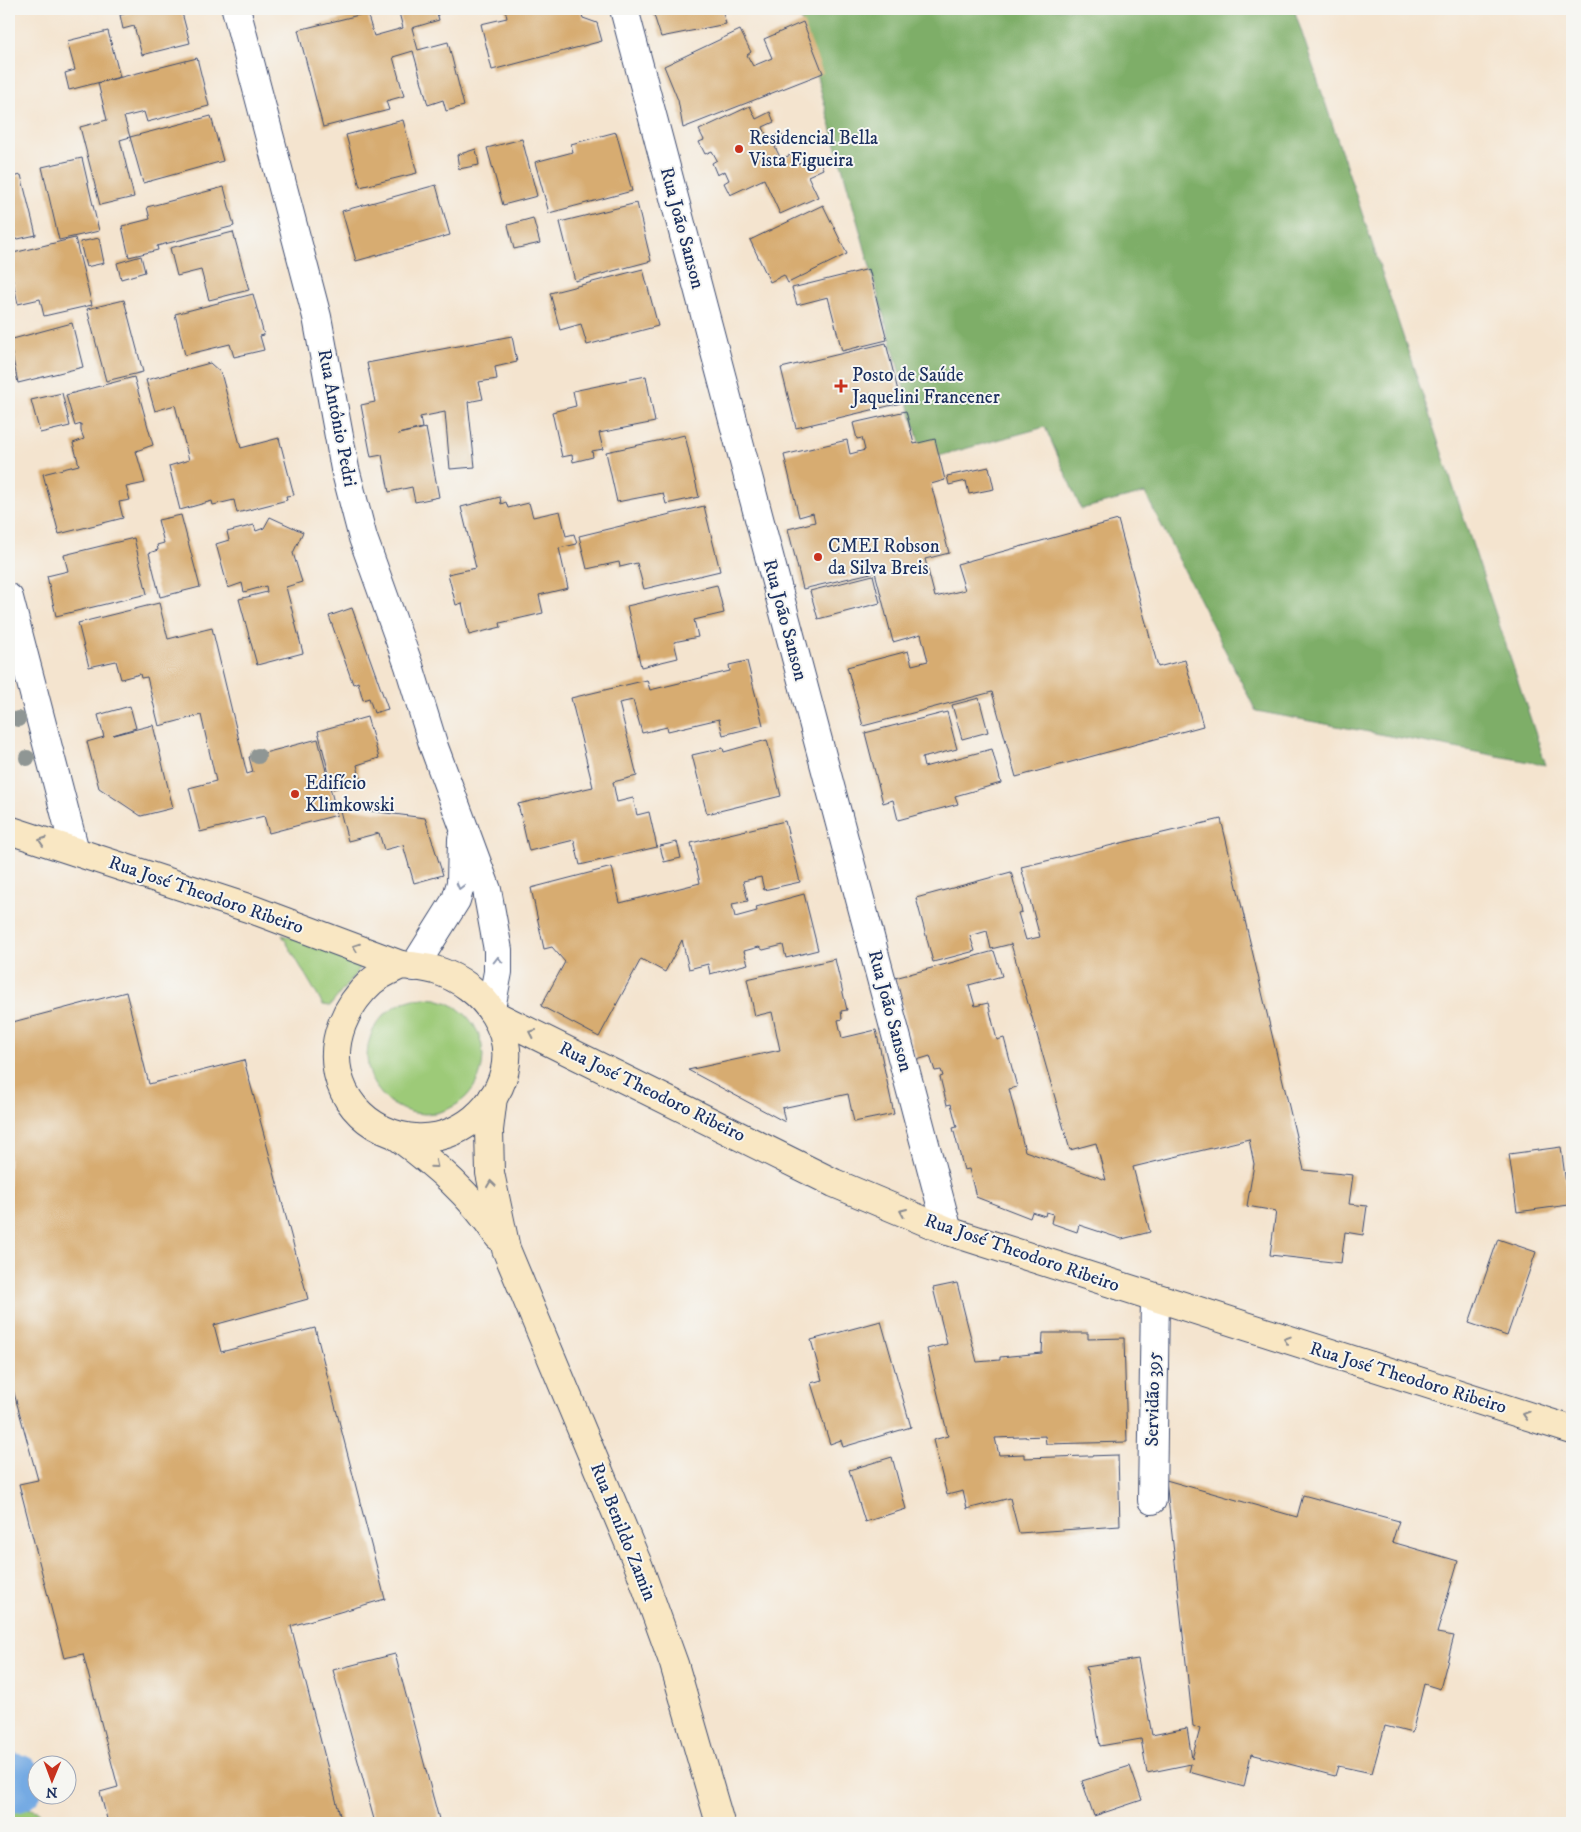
<svg xmlns="http://www.w3.org/2000/svg" width="1581" height="1832" viewBox="0 0 1581 1832" font-family="'IM FELL DW Pica',serif">
<style>
.green{fill:#9dca78;stroke:#5c7c6b}
.forest{fill:#7eae68;stroke:#4c6e63}
.lines{fill:none;stroke-linecap:round;stroke-linejoin:round}
.river{stroke:#75aae3;stroke-width:59}
.building{fill:#d7ac71}
.street-casing{stroke:#3c4a6f;stroke-width:30}
.secondary-casing{stroke:#3c4a6f;stroke-width:30}
.street{stroke:#fff;stroke-width:28}
.secondary{stroke:#f9e7c3;stroke-width:28}
.tree{fill:#8f9694}
.oneway{stroke:#8a8b90}
.oneway2{stroke:#8d97ae}
.poi-dot{fill:#c8321e;stroke:#f6f6f2;stroke-width:2}
.labels{text-anchor:middle;dominant-baseline:central;stroke-width:4;stroke-linejoin:round;paint-order:stroke}
.poi-label{font-size:19px;fill:#1b2f5e;stroke:#f6f6f2;text-anchor:start}
.street-label{font-size:19px;fill:#1b2f5e;stroke:#f6f6f2}
</style>
<rect width="100%" height="100%" fill="#f6f6f2"/>
<filter id="ink" filterUnits="userSpaceOnUse"><feTurbulence type="fractalNoise" baseFrequency=".02" numOctaves="2"/><feDisplacementMap in="SourceGraphic" scale="10" xChannelSelector="R" yChannelSelector="G"/><feConvolveMatrix kernelMatrix="1 2 1 2 8 2 1 2 1" color-interpolation-filters="sRGB"/></filter>
<filter id="wash" filterUnits="userSpaceOnUse"><feTurbulence type="fractalNoise" baseFrequency=".0096" numOctaves="4" result="noise"/><feDisplacementMap in="SourceGraphic" scale="20" xChannelSelector="R" yChannelSelector="G"/><feGaussianBlur stdDeviation="1.12" result="paint"/><feColorMatrix in="noise" values="0 0 0 0 0 0 0 0 0 0 0 0 0 0 0 0 0 1.4 0 .05"/><feComposite in="paint" operator="in"/></filter>
<g filter="url(#wash)">
<rect width="100%" height="100%" fill="#f4e4cf"/>
<g class="green">
<path d="M282,935L360,956L361,967L330,1006L323,1005Z"/>
<circle cx="425" cy="1056" r="58"/>
<path d="M9,1801L39,1812L42,1823H9Z"/>
</g>
<path class="forest" d="M798,9H1294L1546,765L1256,711L1145,493L1081,509L1045,427L924,460Z"/>
<g class="lines">
<path class="river" d="M9,1782L15,1783"/>
</g>
<g id="blocks">
<g class="building">
<path d="M143,9H181L190,43L142,55L134,26L123,29L120,15Z"/>
<path d="M398,9H436L439,20L412,28L418,50L448,42L464,106L446,111L443,100L428,105L413,51L393,57L404,96L386,101L389,110L323,127L298,30L367,13L374,36L403,28Z"/>
<path d="M505,9H580L583,18L597,23L602,41L492,70L481,24L507,18Z"/>
<path d="M652,9H722L726,24L661,37Z"/>
<path d="M803,22L823,73L683,128L678,100L664,66L740,30L751,52L747,55L753,66L772,58L764,39Z"/>
<path d="M108,31L120,77L69,90L65,73L75,70L67,41Z"/>
<path d="M197,58L209,106L147,122L144,112L124,117L130,137L211,116L223,161L143,183L130,137L120,140L134,197L100,205L80,127L107,120L98,83Z"/>
<path d="M750,106L756,119L770,112L774,122L763,127L768,139L781,133L785,143L775,147L781,159L793,154L798,164L817,155L823,169L808,176L818,197L780,214L764,179L730,195L724,183L729,180L725,171L717,175L712,163L717,160L712,151L705,154L699,142L704,140L699,130Z"/>
<path d="M403,120L417,173L360,187L346,135Z"/>
<path d="M616,132L632,191L549,213L535,162L573,152L571,144Z"/>
<path d="M522,139L537,196L503,205L487,148Z"/>
<path d="M476,149L479,165L459,169L457,155Z"/>
<path d="M82,158L99,231L59,240L42,167Z"/>
<path d="M21,175L36,235L9,241V178Z"/>
<path d="M436,185L450,235L356,261L342,211Z"/>
<path d="M224,187L234,226L157,246L158,250L129,257L122,226L150,219L147,207Z"/>
<path d="M637,203L651,261L575,281L560,222Z"/>
<path d="M823,205L847,254L788,283L784,275L770,282L750,240Z"/>
<path d="M533,218L540,243L514,249L508,225Z"/>
<path d="M233,232L249,290L209,300L201,270L177,276L170,248Z"/>
<path d="M75,238L92,305L44,316L40,299L18,304L9,264V254Z"/>
<path d="M99,238L104,263L86,267L80,242Z"/>
<path d="M141,256L145,272L121,279L117,263Z"/>
<path d="M643,269L658,326L587,345L581,324L560,330L550,293Z"/>
<path d="M869,269L887,340L842,351L828,297L797,305L792,288Z"/>
<path d="M253,294L264,335L260,336L264,350L234,357L230,344L185,355L175,314Z"/>
<path d="M124,300L143,372L106,381L87,309Z"/>
<path d="M72,323L83,367L18,383L9,340Z"/>
<path d="M512,336L517,362L495,367L497,379L479,382L483,399L468,402L475,467L450,469L445,412L420,417L422,428L398,434L426,428L439,497L415,502L412,487L389,492L382,455L371,457L361,405L375,402L367,363Z"/>
<path d="M886,343L901,403L796,428L781,368Z"/>
<path d="M210,363L221,373L241,448L279,438L294,495L286,496L287,500L237,513L234,500L213,505L212,501L180,510L169,466L189,460L175,405L155,411L146,380Z"/>
<path d="M646,376L655,422L599,433L603,449L592,451L593,457L573,462L572,455L562,457L552,412L576,406L573,391Z"/>
<path d="M134,377L153,445L136,451L145,483L126,487L130,500L119,502L123,518L59,534L43,474L79,465L73,443L84,439L81,431V424L75,426L66,395Z"/>
<path d="M62,393L70,426L40,433L31,400Z"/>
<path d="M906,411L914,444L935,439L945,480L931,484L949,553L925,559L935,597L965,590L957,564L1118,520L1158,667L1185,660L1203,726L1016,777L992,692L863,726L847,667L908,651L912,665L928,661L921,634L893,642L875,572L803,589L788,529L815,522L813,513L799,517L784,455L847,440L850,454L865,450L862,438L857,439L853,423Z"/>
<path d="M685,435L699,497L666,504L663,493L617,502L606,452Z"/>
<path d="M989,467L994,489L969,494L966,481L949,485L947,476Z"/>
<path d="M500,497L501,504L506,502L508,508L529,503L533,517L560,511L566,536L574,534L577,544L559,548L568,588L539,595L543,613L500,623L501,627L469,635L462,603L456,605L448,574L476,568L461,507Z"/>
<path d="M704,506L720,571L644,589L637,563L620,567L619,562L587,569L579,536Z"/>
<path d="M181,515L200,587L160,597L149,553L158,550L157,545L164,543L158,520Z"/>
<path d="M270,517L303,532L293,553L302,582L286,587L303,653L257,665L239,599L267,592L266,586L244,592L242,583L228,588L216,544L229,540L227,532L254,525L256,531L264,528Z"/>
<path d="M134,538L147,594L56,616L47,576L68,571L64,555Z"/>
<path d="M873,575L880,603L818,619L810,591Z"/>
<path d="M717,585L724,613L694,620L698,637L674,642L678,658L641,667L627,606Z"/>
<path d="M159,603L168,639L212,628L247,774L253,772L249,757L318,739L337,815L269,833L264,816L200,832L189,788L216,781L201,715L159,726L147,677L141,678L140,674L121,679L116,661L89,667L78,623Z"/>
<path d="M352,608L388,709L374,713L369,698L363,700L358,682L353,684L329,616Z"/>
<path d="M747,661L763,725L723,735L719,719L668,731L667,727L642,733L633,700L619,703L637,776L613,782L617,802L633,798L637,815L649,812L657,847L580,865L574,840L529,851L518,804L593,787L571,698L647,680L650,690L730,671L729,665Z"/>
<path d="M979,698L988,732L962,739L952,705Z"/>
<path d="M130,706L136,728L113,735L153,725L173,808L141,816L99,788L87,742L104,737L98,715Z"/>
<path d="M947,712L957,749L922,758L924,767L992,749L1001,783L955,796L958,804L898,820L893,800L883,803L865,733Z"/>
<path d="M367,717L379,758L357,765L361,781L333,789L318,731Z"/>
<path d="M767,740L781,796L707,814L692,755L723,748L724,752Z"/>
<path d="M339,807L425,818L443,875L414,883L403,845L384,850L379,833L348,841Z"/>
<path d="M1221,819L1304,1170L1353,1175L1349,1204L1367,1206L1363,1235L1345,1232L1341,1263L1270,1255L1276,1211L1247,1206L1254,1164L1249,1139L1133,1167L1150,1232L1122,1239L1079,1225L1077,1232L1051,1223L1053,1214L1046,1212L1045,1216L1032,1212L1030,1218L976,1197L969,1169L964,1170L953,1128L957,1127L951,1104L947,1105L940,1077L943,1076L941,1070L935,1071L930,1056L917,1060L895,978L994,951L1002,976L969,985L975,1006L988,1003L997,1040L1004,1038L1017,1087L1009,1089L1025,1151L1106,1180L1096,1143L1070,1150L1011,944L991,949L987,931L970,936L975,951L933,962L916,898L1011,872L1022,912L1018,913L1026,940L1040,937L1021,867Z"/>
<path d="M785,821L800,882L764,890L761,877L743,881L748,901L732,904L735,917L757,911L756,907L804,894L818,950L786,958L783,945L763,950L759,947L744,951L748,964L710,974L708,964L689,969L682,940L665,972L641,959L599,1037L541,1006L565,962L552,947L544,949L531,888L612,867L620,903L700,883L691,843Z"/>
<path d="M677,842L681,858L664,862L660,846Z"/>
<path d="M835,959L847,1010L841,1011L842,1019L838,1020L842,1038L876,1030L894,1114L854,1122L848,1094L782,1108L785,1122L688,1070L780,1050L772,1012L755,1016L747,979Z"/>
<path d="M126,992L149,1084L244,1060L308,1299L214,1325L221,1352L315,1328L385,1599L291,1626L342,1823H108L100,1792L118,1787L83,1654L64,1658L19,1484L38,1480L9,1375V1023Z"/>
<path d="M1561,1147L1569,1205L1517,1212L1509,1154Z"/>
<path d="M1498,1239L1536,1252L1507,1336L1469,1323Z"/>
<path d="M957,1283L977,1362L1000,1360V1357L1042,1353L1043,1333H1088V1339L1124,1338L1127,1442L1046,1444L1045,1436L995,1438L999,1455L1024,1454V1458L1118,1455L1120,1526L1019,1533L1010,1498L967,1509L963,1491L947,1495L933,1440L948,1436L927,1349L947,1344L933,1288Z"/>
<path d="M881,1321L911,1427L843,1447L841,1440L830,1444L811,1383L822,1380L811,1340Z"/>
<path d="M892,1457L906,1509L865,1522L849,1470Z"/>
<path d="M1166,1480L1297,1517L1303,1495L1399,1521L1392,1542L1458,1561L1437,1633L1454,1636L1440,1689L1424,1684L1412,1733L1385,1726L1372,1773L1338,1766L1335,1776L1251,1754L1244,1787L1189,1772L1191,1764L1147,1773L1141,1739L1100,1746L1086,1667L1138,1659L1152,1735L1187,1728L1192,1759L1200,1729L1193,1726Z"/>
<path d="M395,1654L440,1823H375L333,1670Z"/>
<path d="M1130,1766L1142,1800L1094,1816L1082,1781Z"/>
</g>
</g>
</g>
<g filter="url(#ink)">
<use href="#blocks" fill-opacity="0" stroke="#3c4a6f" stroke-width="1"/>
<g class="lines">
<g class="street-casing">
<g id="street">
<path d="M236,9L317,317L345,469L363,538L409,666L434,747L487,890L498,950V972L491,1008"/>
<path d="M624,9L948,1231"/>
<path d="M9,598L75,851"/>
<path d="M414,967L456,900L461,883L462,839"/>
<path d="M1152,1500L1155,1298"/>
</g>
</g>
<g class="secondary-casing">
<g id="secondary">
<path d="M9,830L254,910L401,965"/>
<path d="M401,965C412,966 424,967 435,970C484,985 523,1036 499,1087C489,1107 474,1122 454,1131C408,1152 349,1125 338,1074C330,1040 346,1005 371,982C379,975 391,970 401,965Z"/>
<path d="M497,1016L834,1183L948,1231L1572,1430"/>
<path d="M493,1097L489,1130L490,1173L506,1249L639,1567L674,1664L720,1823"/>
<path d="M397,1136C436,1165 471,1195 498,1236"/>
</g>
</g>
<use href="#street" class="street"/>
<use href="#secondary" class="secondary"/>
</g>
<g class="tree">
<circle cx="18" cy="719" r="8"/>
<circle cx="258" cy="756" r="8"/>
<circle cx="27" cy="758" r="8"/>
</g>
<defs><path id="oneway-chevron" d="M-2-3.5L2.5 0L-2 3.5" fill="none" stroke-width="1.6" stroke-linecap="round" stroke-linejoin="round" transform="scale(1.25)"/></defs>
<g class="oneway">
<use href="#oneway-chevron" transform="translate(42 841) rotate(-162)"/>
<use href="#oneway-chevron" transform="translate(356 947) rotate(-159)"/>
<use href="#oneway-chevron" transform="translate(532 1033) rotate(-155)"/>
<use href="#oneway-chevron" transform="translate(435 1165) rotate(39)"/>
<use href="#oneway-chevron" transform="translate(491 1184) rotate(-98)"/>
<use href="#oneway-chevron" transform="translate(903 1212) rotate(-157)"/>
<use href="#oneway-chevron" transform="translate(1287 1340) rotate(-162)"/>
<use href="#oneway-chevron" transform="translate(1526 1415) rotate(-163)"/>
</g>
<g class="oneway2">
<use href="#oneway-chevron" transform="translate(460 886) rotate(105)"/>
<use href="#oneway-chevron" transform="translate(498 960) rotate(-90)"/>
</g>
</g>
<g class="poi-dot">
<circle cx="739" cy="149" r="5"/>
<path d="M838.5 378.5h5v5h5v5h-5v5h-5v-5h-5v-5h5z"/>
<circle cx="818" cy="557" r="5"/>
<circle cx="295" cy="794" r="5"/>
</g>
<g class="labels">
<g class="poi-label">
<text x="749" y="138">Residencial Bella<tspan x="749" dy="22">Vista Figueira</tspan></text>
<text x="852" y="375">Posto de Saúde<tspan x="852" dy="22">Jaquelini Francener</tspan></text>
<text x="828" y="546">CMEI Robson<tspan x="828" dy="22">da Silva Breis</tspan></text>
<text x="305" y="783">Edifício<tspan x="305" dy="22">Klimkowski</tspan></text>
</g>
<g class="street-label">
<text transform="translate(682 228) rotate(75)">Rua João Sanson</text>
<text transform="translate(337 418) rotate(79)">Rua Antônio Pedri</text>
<text transform="translate(785 620) rotate(75)">Rua João Sanson</text>
<text transform="translate(206 895) rotate(19)">Rua José Theodoro Ribeiro</text>
<text transform="translate(890 1011) rotate(75)">Rua João Sanson</text>
<text transform="translate(652 1092) rotate(26)">Rua José Theodoro Ribeiro</text>
<text transform="translate(1022 1253) rotate(19)">Rua José Theodoro Ribeiro</text>
<text transform="translate(1408 1378) rotate(17)">Rua José Theodoro Ribeiro</text>
<text transform="translate(1153 1399) rotate(-89)">Servidão 395</text>
<text transform="translate(623 1532) rotate(68)">Rua Benildo Zamin</text>
</g>
</g>
<rect width="1581" height="1832" fill="none" stroke="#f6f6f2" stroke-width="30"/>
<g transform="translate(52 1780) rotate(181)"><circle r="24" fill="#f6f6f2" stroke="#9ea6b7"/>
<path d="M0-4L9 19L0 12L-9 19Z" fill="#c8321e"/>
<text y="-8" font-size="14" font-weight="bold" text-anchor="middle" fill="#1b2f5e">N</text>
</g>
</svg>
